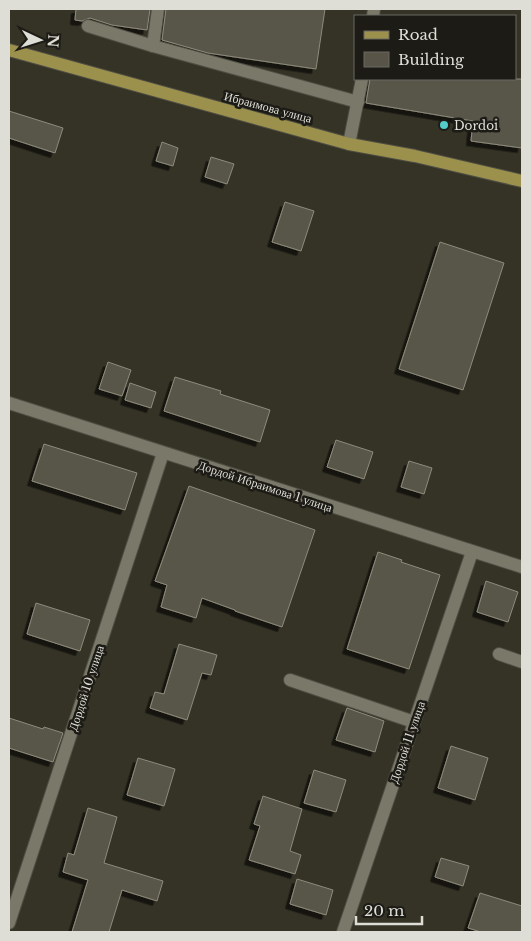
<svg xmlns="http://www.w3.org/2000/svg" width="531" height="941" viewBox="0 0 531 941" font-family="'Libre Baskerville',serif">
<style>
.building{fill:#585548;stroke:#8e8b7c;filter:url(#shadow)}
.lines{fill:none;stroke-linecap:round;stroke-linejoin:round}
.minor-casing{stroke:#4f4e43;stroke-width:14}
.major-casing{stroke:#4f4e43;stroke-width:14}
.minor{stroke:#7a7869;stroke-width:12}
.major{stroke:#9c914c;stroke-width:12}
.poi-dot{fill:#54cdc8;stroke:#1c1b15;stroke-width:2}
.labels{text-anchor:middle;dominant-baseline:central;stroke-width:5;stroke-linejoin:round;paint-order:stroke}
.street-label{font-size:12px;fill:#dfded6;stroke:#1c1b15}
.poi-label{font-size:12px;fill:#dfded6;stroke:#1c1b15;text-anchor:start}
</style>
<defs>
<filter id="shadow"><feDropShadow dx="-4.5" dy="4.5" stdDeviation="0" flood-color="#0009"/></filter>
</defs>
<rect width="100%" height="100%" fill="#353326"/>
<g class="building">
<path d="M76,9H150L147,30L112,25L90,18L82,21L75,20Z"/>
<path d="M166,9H325L316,69L208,53L162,40Z"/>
<path d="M370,79H522V148L471,141L473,121L366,103Z"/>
<path d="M9,111L63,128L55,153L9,138Z"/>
<path d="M162,142L178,148L173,166L156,161Z"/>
<path d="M211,157L234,164L227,184L205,177Z"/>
<path d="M285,202L314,211L301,251L272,242Z"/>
<path d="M440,242L504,263L463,390L399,369Z"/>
<path d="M108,362L131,370L122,396L99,389Z"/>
<path d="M175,377L221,391L220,394L270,410L260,442L164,411Z"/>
<path d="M130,383L156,392L151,408L125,400Z"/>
<path d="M336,440L373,452L364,479L327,467Z"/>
<path d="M44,444L137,473L125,510L32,481Z"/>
<path d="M409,461L432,468L424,494L401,487Z"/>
<path d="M189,486L315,530L282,627L235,611V610L202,598L196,618L161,607L167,585L155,581Z"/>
<path d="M378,552L402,560L401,562L440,575L409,669L347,649Z"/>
<path d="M486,581L518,592L508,622L477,612Z"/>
<path d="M36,603L90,620L80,651L27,634Z"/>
<path d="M179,644L217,655L211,675L202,673L187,720L150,708L155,692L164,694Z"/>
<path d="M347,708L384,721L375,752L336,740Z"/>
<path d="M9,718L43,729L44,727L63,733L53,762L9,748Z"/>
<path d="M451,746L488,758L475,800L438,788Z"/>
<path d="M138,758L175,769L164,806L127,795Z"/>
<path d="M314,770L346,780L336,812L304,803Z"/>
<path d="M263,796L302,809L290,851L301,855L295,874L249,860L260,826L254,824Z"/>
<path d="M88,808L117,817L104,863L163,881L157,901L122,890L109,932H72L88,880L63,872L68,853L74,855Z"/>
<path d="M441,858L469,866L463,886L435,877Z"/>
<path d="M297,879L333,890L326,915L290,904Z"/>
<path d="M480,893L522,906V932H481L468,928Z"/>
</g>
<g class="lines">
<g class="minor-casing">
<g id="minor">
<path d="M373,16L374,9"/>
<path d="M88,26L153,46L358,102"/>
<path d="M153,46L158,9"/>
<path d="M349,144L362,79"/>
<path d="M9,403L522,567"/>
<path d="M499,654L522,662"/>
<path d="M290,680L414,722"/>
<path d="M9,923L163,453"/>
<path d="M343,932L472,552"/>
</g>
</g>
<g class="major-casing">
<path id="major" d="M9,50L349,144L415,156L522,181"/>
</g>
<use href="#minor" class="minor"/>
<use href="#major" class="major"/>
</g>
<circle class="poi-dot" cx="444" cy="125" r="5"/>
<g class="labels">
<g class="street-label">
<text transform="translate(268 107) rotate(15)">Ибраимова улица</text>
<text transform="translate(265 486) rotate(18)">Дордой Ибраимова 1 улица</text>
<text transform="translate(86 688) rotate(-72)">Дордой 10 улица</text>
<text transform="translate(407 742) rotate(-71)">Дордой 11 улица</text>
</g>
<g class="poi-label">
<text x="454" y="125">Dordoi</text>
</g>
</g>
<rect width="531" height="941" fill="none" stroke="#dfded6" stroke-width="20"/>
<rect x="354" y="15" width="162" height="65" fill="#1c1b15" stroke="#6a6962"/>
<rect x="364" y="31" width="25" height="8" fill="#9c914c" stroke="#6a6962"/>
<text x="398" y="40" font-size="15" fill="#dfded6">Road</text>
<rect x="364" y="52" width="25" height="15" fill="#585548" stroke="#6a6962"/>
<text x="398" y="65" font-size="15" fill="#dfded6">Building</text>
<g transform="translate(40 40) rotate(94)" stroke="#1c1b15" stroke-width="4" paint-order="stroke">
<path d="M0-4L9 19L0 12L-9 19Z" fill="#dfded6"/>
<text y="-8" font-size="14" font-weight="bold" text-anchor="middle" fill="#dfded6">N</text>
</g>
<path d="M356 916v8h66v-8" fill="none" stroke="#dfded6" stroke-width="2.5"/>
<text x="364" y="916" font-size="15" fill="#dfded6" stroke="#1c1b15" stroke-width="4" paint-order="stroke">20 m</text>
</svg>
